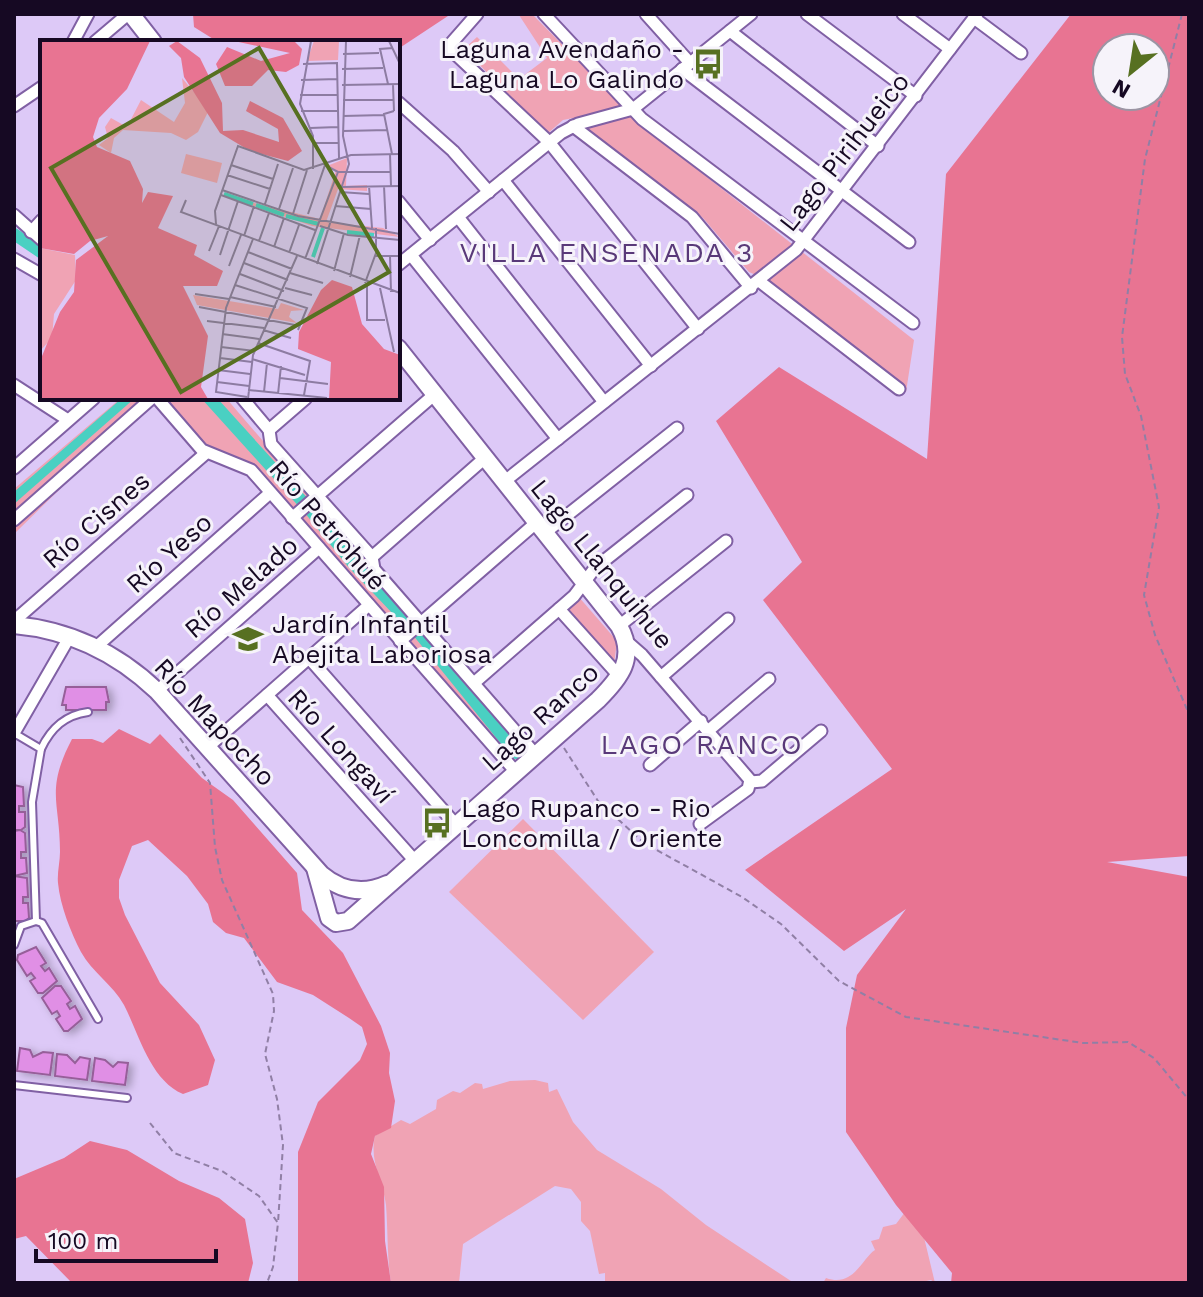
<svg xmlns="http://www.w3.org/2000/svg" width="1203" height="1297" viewBox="0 0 1203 1297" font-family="'Work Sans',sans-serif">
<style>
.green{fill:#f0a3b4}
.forest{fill:#e87492;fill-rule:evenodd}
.water{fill:#4ad0c2}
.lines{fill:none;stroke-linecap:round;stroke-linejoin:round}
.canal{stroke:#4ad0c2;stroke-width:12}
.building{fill:#e08fe5;stroke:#965f99;stroke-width:2;filter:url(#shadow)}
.lane-casing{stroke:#8060a4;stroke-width:10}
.street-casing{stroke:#8060a4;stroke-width:15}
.secondary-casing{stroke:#8060a4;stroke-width:20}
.path{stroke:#907fa5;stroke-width:2;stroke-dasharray:6 4;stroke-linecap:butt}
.lane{stroke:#fff;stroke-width:6}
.street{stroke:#fff;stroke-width:11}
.secondary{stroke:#fff;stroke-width:16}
.labels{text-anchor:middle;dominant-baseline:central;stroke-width:6;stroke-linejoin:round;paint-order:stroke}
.poi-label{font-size:26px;fill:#160923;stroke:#f6f3fa;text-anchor:start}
.street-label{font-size:26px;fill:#160923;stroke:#f6f3fa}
.neighbourhood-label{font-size:28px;letter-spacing:2px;fill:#593979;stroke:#f6f3fa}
.inset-river{fill:none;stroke:#4ad0c2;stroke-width:4}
.inset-road{fill:none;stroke:#8d7ca2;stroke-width:2}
.view{fill:#577021;fill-opacity:0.15;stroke:#577021;stroke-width:4}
.inset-edge{fill:none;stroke:#160923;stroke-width:4}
</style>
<defs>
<filter id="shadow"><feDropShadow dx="4.5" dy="2.5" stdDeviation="4" flood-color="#0004"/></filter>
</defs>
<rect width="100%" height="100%" fill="#ddc9f7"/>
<g class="green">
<path d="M532,14L646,129L914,340L906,392L772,282L749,272L703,218L573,118L563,120L547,134L464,49L477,37L519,79L547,58L519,15Z"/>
<path d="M121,398H153L14,534V489Z"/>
<path d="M161,398H226L521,741L505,754L249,464L206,446L168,401Z"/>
<path d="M578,596L617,641L614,665L566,611Z"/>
<path d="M523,819L654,952L583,1020L449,892Z"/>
<path d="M535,1080L548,1083L549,1092L557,1089L573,1122L597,1150L661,1189L706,1225L794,1283H605V1273L599,1274L590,1231L581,1221V1202L571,1189L555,1186L463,1244L459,1283H391C387,1257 388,1232 386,1205C383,1180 369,1162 375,1136L401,1120L410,1124L436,1109L437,1100L453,1091L460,1093L475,1083L482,1084L483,1089L510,1081Z"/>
<path d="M905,1212L922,1229L935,1283L931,1280L917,1283H823L826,1278C854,1288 862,1258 875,1250L871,1241L879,1239L883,1227L896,1224Z"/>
</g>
<g class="forest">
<path d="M193,14H451L398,49V42H218L194,27Z"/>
<path d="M1071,14H1189V856L1107,862L1189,877V1283H951L952,1273L896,1205L846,1132V1028L857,975L906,909L844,951L745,870L892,769L763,600L802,562L716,421L779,367L927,459L946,174ZM1107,48H1155V96H1107Z"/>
<path d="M119,729L150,744L160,734L202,778L233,800L297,873L302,910L343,953L381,1026L390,1053L389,1073L395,1101L391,1128L375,1136L371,1154L384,1187L385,1241L391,1283H298V1152L318,1102L360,1060L367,1044L362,1027L349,1018L313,995L277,982L244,938L226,933L213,922L208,904L187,876L148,840L132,846L119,880V898L125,915L160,983L199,1025L215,1060L208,1085L183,1094C150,1080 139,1034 124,1005C113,985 92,972 81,952C71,933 60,905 58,883C57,873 60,862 60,852C60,801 45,791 72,739H92L103,743Z"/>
<path d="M90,1141L127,1150L179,1181L219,1198L245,1219L253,1263L248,1283H72L26,1236L14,1239V1179L64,1158Z"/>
</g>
<path class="water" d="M122,398H135L14,504V492Z"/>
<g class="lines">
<g class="canal">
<path d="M14,234L42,253"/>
<path d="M209,398L302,501"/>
<path d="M311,511L353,563L409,622"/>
<path d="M419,633L516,753"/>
</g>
</g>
<g class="building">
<path d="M66,687H106L109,702H106V710H66V705H62Z"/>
<path d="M14,785L23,787L24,806H19V812H25V827L21,830H14Z"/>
<path d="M20,830L25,833L26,852H21V858H26L27,873L14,876V831Z"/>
<path d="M14,876L27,878L28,897H23V903H28L29,918L25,921H14Z"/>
<path d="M36,947L46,963L41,966L45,971L49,968L57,981L43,993H38L30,981L35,978L31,973L27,976L17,960L18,955Z"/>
<path d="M55,986H61L71,1001L67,1004L70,1009L75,1006L82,1019L68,1031H64L56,1019L60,1016L57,1011L52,1014L42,998Z"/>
<path d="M20,1048L30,1050L33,1057L43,1052L53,1053L50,1075L17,1071Z"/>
<path d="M57,1054L67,1055L75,1063L80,1057L90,1059L87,1080L55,1076Z"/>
<path d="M95,1058L105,1060L113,1067L118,1062L128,1063L125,1085L92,1081Z"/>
</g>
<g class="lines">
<g class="lane-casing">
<g id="lane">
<path d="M14,733L41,749L32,802L36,921"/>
<path d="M41,749C51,728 65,715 88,712"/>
<path d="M14,945L21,926L36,921L42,923L98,1019"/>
<path d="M14,1085L127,1098"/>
</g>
</g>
<g class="street-casing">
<g id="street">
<path d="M477,14L448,47L549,142L698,329"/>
<path d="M544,14L642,119L913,323"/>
<path d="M646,14L690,63"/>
<path d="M807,14L916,96"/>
<path d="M903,14L950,49"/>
<path d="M974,18L1021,53"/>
<path d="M730,31L878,146"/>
<path d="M73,42L88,14"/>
<path d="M95,42L128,14"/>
<path d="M682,69L909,242"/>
<path d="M398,102L453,151L489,192"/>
<path d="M14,106L42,87"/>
<path d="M573,126L692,217L751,288"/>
<path d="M503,180L651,366"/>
<path d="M398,201L430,240"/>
<path d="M14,215L42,240"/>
<path d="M458,217L604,402"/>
<path d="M31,232L42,220"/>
<path d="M411,255L558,439"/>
<path d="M14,259L42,275"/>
<path d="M398,265L561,133L578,124L633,109L751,14"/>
<path d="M759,281L899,389"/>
<path d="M14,385L68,420"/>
<path d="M157,398L202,450L251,470L516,772"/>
<path d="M242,398L269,430L271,444L372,557L374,569L536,755"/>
<path d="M269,430L306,398"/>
<path d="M14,468L94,398"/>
<path d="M505,481L796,250L977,14"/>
<path d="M292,518L435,394"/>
<path d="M14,520L152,398"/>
<path d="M546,532L677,428"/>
<path d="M372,557L486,457"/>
<path d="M559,609L620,677"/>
<path d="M14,621L206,453"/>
<path d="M619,626L726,541"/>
<path d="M400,641L537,522"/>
<path d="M626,641L642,655L750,780L748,789L700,824"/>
<path d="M96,647L270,493"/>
<path d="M309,658L456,825"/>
<path d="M661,677L728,619"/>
<path d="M474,683L574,596L595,568L687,495"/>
<path d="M157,691L319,548"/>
<path d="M267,695L415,861"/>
<path d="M709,730L769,679"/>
<path d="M14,733L70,636"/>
<path d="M208,747L369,605"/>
<path d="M650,765L701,721"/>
<path d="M751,782L762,781L821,731"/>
</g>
</g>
<g class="secondary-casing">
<g id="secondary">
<path d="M131,14L153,42"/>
<path d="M14,625C70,630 116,652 157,691L321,874C341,891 363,895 387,884"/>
<path d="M315,868L329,918L336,923L348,921L598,700C620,678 637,658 619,626L398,348"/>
</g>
</g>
<g class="path">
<path d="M1182,14L1145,159L1122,337L1125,374L1141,416L1159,507L1144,595L1155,635L1189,714"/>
<path d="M180,738L210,783L215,847L222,880L273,994L274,1011L265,1054L277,1099L283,1145L278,1223"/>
<path d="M564,748L598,801L644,843L742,897L781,924L839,981L906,1017L1083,1043L1128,1042L1154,1058L1189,1100"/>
<path d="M150,1123L174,1153L222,1171L259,1196L278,1223L273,1267L267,1283"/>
</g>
<use href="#lane" class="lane"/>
<use href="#street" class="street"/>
<use href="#secondary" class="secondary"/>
</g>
<defs>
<g id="bus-bare" transform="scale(2.4)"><path d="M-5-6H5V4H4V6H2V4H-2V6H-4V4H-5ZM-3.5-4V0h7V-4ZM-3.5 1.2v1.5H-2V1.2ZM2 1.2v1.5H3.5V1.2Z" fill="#577021" stroke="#f6f3fa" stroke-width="2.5" paint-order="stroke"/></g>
<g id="school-bare" transform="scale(2.4)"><path d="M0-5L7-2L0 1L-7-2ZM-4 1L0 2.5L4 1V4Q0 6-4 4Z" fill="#577021" stroke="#f6f3fa" stroke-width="2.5" paint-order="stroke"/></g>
</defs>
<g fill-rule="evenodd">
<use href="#bus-bare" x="708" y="64"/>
<use href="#school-bare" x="248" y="639"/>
<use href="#bus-bare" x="437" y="823"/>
</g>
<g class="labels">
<g class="poi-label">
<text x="684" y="49" text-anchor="end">Laguna Avendaño -<tspan x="684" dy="30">Laguna Lo Galindo</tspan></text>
<text x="272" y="624">Jardín Infantil<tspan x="272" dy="30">Abejita Laboriosa</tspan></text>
<text x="461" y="808">Lago Rupanco - Rio<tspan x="461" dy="30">Loncomilla / Oriente</tspan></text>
</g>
<g class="street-label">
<text transform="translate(844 152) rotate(-52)">Lago Pirihueico</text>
<text transform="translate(96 520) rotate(-41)">Río Cisnes</text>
<text transform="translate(328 525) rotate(49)">Río Petrohué</text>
<text transform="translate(169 553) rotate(-42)">Río Yeso</text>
<text transform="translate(602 564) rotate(51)">Lago Llanquihue</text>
<text transform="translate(241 587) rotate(-41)">Río Melado</text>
<text transform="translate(540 717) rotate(-42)">Lago Ranco</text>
<text transform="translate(215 722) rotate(47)">Río Mapocho</text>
<text transform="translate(341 746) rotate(48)">Río Longaví</text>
</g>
<g class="neighbourhood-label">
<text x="607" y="252">VILLA ENSENADA 3</text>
<text x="702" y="744">LAGO RANCO</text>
</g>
</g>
<g transform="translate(40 40)">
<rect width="360" height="360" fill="#ddc9f7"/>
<path d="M274,1H299L298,20L267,21ZM142,38L169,70L158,92L146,100L131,93L83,90L74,98L71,113L59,105L68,98L65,87L71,78L87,87L101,60L134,82L145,63ZM146,114L182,123L177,143L141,133ZM307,118L306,146L327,145V151L298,149L286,182L343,188L360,197L272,186L185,156L280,179L296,130L287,126ZM0,208L35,215L36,240L14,274L12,298L0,311ZM153,255L238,269L241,263L264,270L251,271L249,277L257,283L157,265Z" fill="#f0a3b4"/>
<path d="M0,1H110L87,49L59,78L53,97L57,107L90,121L103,149L102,163L108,152L133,156L118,188L157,205L154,215L183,231L177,246H143L168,296L161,347L168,359H0V321L20,272L34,252L36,220L68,196L50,201L34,214L0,208ZM137,1L160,18L182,63L183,91L203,90L239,102L238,89L206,71L210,61L243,78L262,111L248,121L210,111L180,93L144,37L141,18L129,6ZM194,1H254L262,9L259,25L246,32L228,30L212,46H185L176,24L187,7L221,21L250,13ZM292,240L312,247L322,284L344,309L360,315V359H289L291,322L258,309L259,292L281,250Z" fill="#e87492"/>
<path class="inset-river" d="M184,154L213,164M216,165L244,175M246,176L279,184M307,192L334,195M273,217L283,188"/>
<path class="inset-road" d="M271,1L260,64L273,96V129M349,1L360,24M303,14L339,13M263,24L297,23L299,118M302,29L343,28M261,40L298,39M348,44L340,9L353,8M302,45L360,44M353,45L354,71M260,55H298M303,60H354M261,71H298M303,76L344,75M270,88L298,87M303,91L348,90M273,103H298M350,114L351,146M352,114L344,74L354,71M191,125L233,139M187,135L230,149M329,146L332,188M344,146L346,189M301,147L360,146M182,150L258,176L360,194M300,152L329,154M181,155L275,190M146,160L141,172L360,253M225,164L238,124M295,166L331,169M239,169L253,128M253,174L267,130M268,174L285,125L298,132H350M176,184L175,171L198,106L264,130L311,115L360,114M280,186L308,195L360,200M204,196L214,166M219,201L229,173M234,207L244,178M169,211L179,186M208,212L252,229M249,213L259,185M180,215L198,161M335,216H360M350,216L351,252M265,219L298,132M204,223L248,240M277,224L309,124L303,96L306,1M189,226L201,195M294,231L304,193M250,233L283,243M200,234L244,251M310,237L320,195M325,243L336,213V188M327,243V280H345M195,245L267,268L258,290M245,248L272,255M340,248L354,312M155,254L189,259M190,257L236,267M159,267L260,286M167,281L224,288M223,290L251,298M182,294L219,299M218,303L270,321L264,355M181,307L215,311M180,318L212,322M212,319L265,335M178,330L210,334M240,338L288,344M177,342L209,346M208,350L287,358M224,352L227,323M238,354L241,326M207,357L176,352L186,268L213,199M208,359L213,315L257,216"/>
<path class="view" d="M219,8L349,232L141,352L11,128Z"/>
<rect width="360" height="360" class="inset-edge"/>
</g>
<rect width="1203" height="1297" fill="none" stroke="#160923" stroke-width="32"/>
<g transform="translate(1131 72) rotate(210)"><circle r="38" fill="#f6f3fa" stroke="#9c95a4" stroke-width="2"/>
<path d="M0-6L14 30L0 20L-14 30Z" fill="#577021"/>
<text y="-12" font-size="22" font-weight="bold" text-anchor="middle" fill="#160923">N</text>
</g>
<path d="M36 1249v12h180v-12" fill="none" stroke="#160923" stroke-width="4"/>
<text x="48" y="1249" font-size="24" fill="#160923" stroke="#f6f3fa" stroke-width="6" paint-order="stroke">100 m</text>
</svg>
